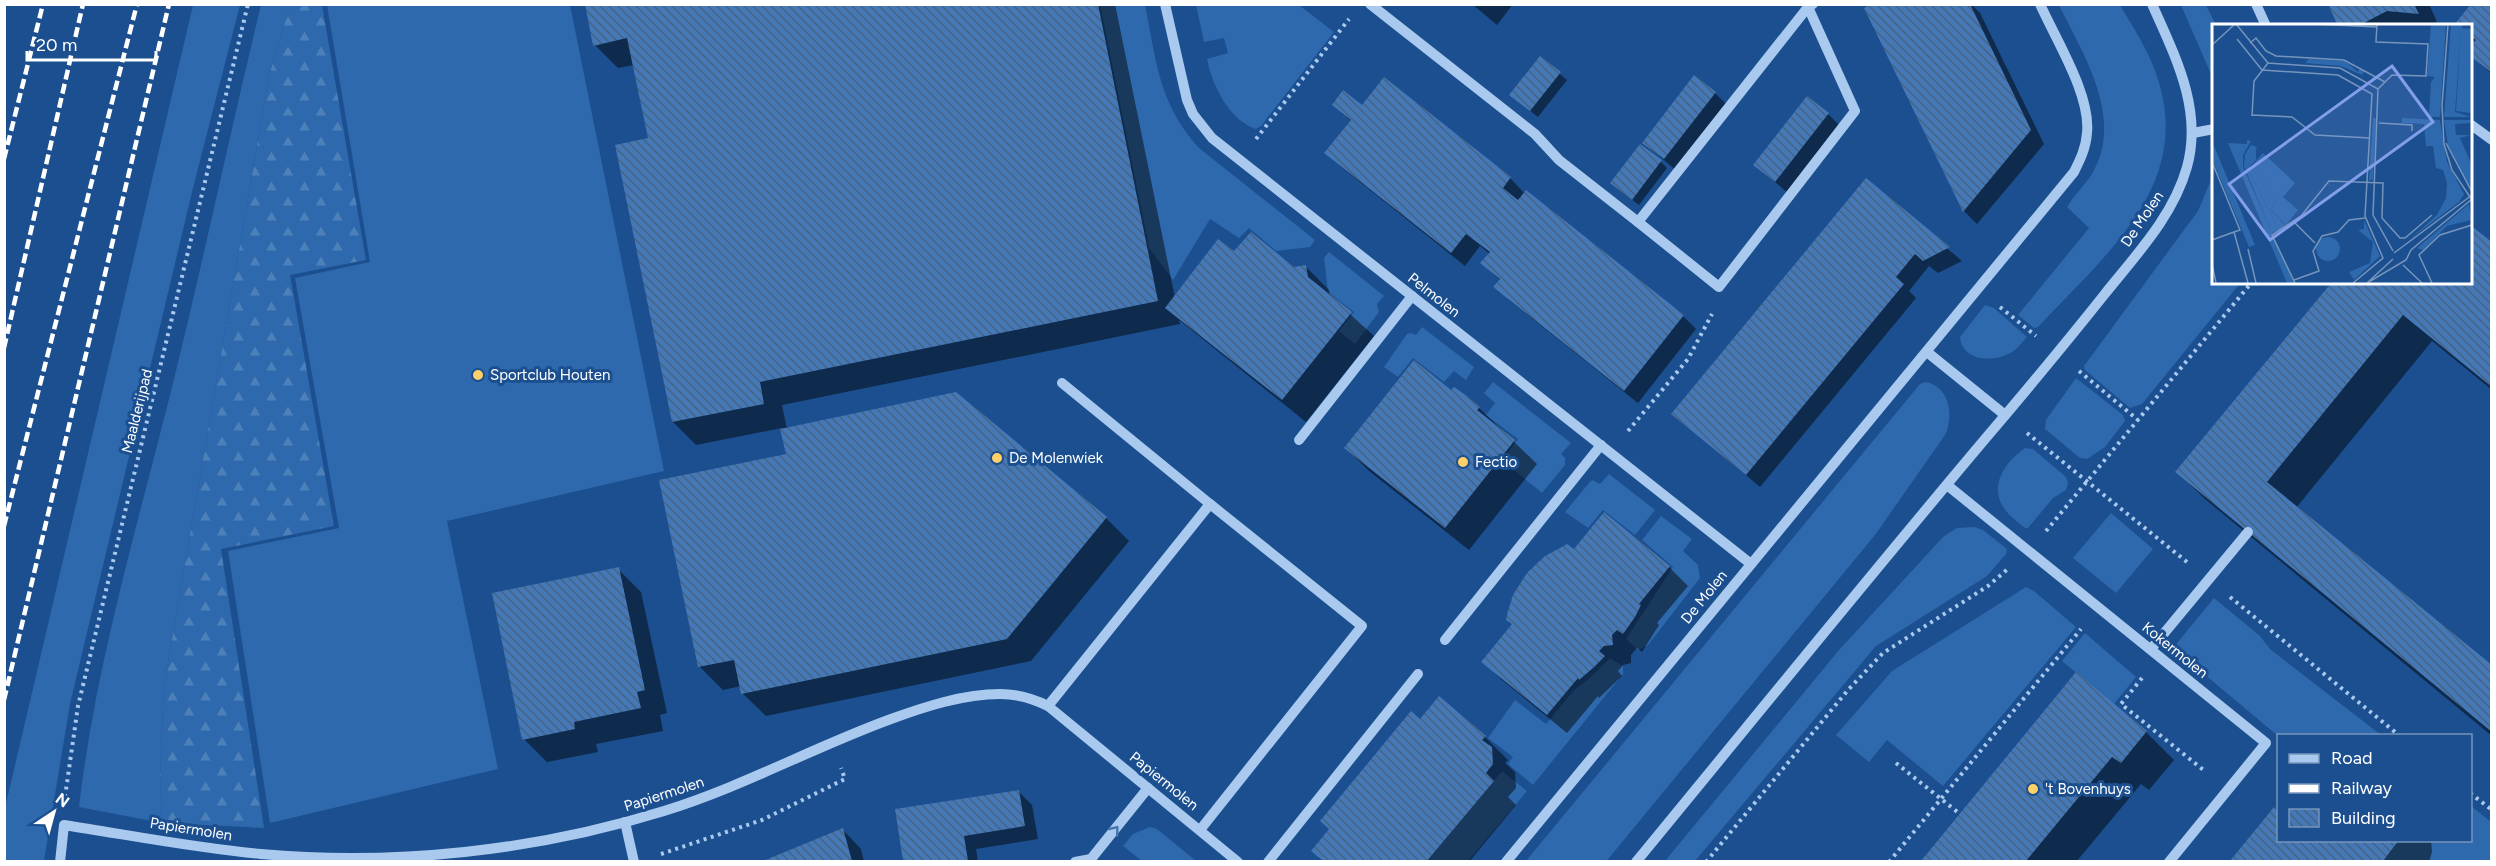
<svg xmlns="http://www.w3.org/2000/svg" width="2496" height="866" viewBox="0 0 2496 866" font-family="Figtree,sans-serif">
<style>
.grass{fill:#2e69ad}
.forest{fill:url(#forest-firs)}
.shadow{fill:#0007}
.building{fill:url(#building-back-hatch)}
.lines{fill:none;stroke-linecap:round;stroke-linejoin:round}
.path{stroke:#a9c9ee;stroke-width:4;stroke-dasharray:3 4.5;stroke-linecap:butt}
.minor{stroke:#a9c9ee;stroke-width:10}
.rail{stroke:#fff;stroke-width:4.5;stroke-dasharray:10 4.5;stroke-linecap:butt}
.oneway{stroke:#4674ac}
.poi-dot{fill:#ffd166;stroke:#1b4f8f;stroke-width:2}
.labels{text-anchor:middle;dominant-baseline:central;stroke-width:6;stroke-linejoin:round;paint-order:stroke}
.street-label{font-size:15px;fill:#fff;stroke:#1b4f8f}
.poi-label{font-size:15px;fill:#fff;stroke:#1b4f8f;text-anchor:start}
.inset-road{fill:none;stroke:#7695bc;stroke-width:1.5}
.view{fill:#839eea;fill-opacity:0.15;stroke:#839eea;stroke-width:3}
.inset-edge{fill:none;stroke:#fff;stroke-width:3}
</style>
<defs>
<pattern id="forest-firs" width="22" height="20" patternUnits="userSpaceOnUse" patternTransform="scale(1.5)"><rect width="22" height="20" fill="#2e69ad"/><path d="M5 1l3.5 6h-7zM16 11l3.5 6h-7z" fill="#4d80b9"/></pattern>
<pattern id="building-back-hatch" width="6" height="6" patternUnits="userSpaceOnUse" patternTransform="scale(1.5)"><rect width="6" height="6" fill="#4478b7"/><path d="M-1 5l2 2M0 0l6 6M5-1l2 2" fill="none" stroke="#486282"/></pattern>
</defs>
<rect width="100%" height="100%" fill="#1b4f8f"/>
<g class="grass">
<path d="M193,5H240L193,188L70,704L44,861H5V808Z"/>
<path d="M261,5H290L269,76L164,686L160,776L162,823L79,807C95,669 135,534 169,399C202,268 229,136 261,5Z"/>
<path d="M327,5H570L664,471L447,521L498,769L270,823L228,551L339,528L295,278L370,262Z"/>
<path d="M1100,5H1145C1157,63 1158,102 1199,148L1315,240L1310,247L1276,251L1249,228L1239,238L1210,219L1173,280L1149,248Z"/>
<path d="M1196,5H1299L1334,32L1261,126L1256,129C1229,120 1212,85 1207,59L1228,53L1224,38L1204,42Z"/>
<path d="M2059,5H2120C2129,20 2139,36 2147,52C2206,174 2113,247 2038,327L2034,328L2018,315L2089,228L2067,207C2074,195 2085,185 2092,174C2125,117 2083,55 2059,5Z"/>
<path d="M2181,5H2206L2216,25L2214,26V81Z"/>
<path d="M2214,173V282H2241L2142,404L2130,408L2085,370L2084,366L2198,211Z"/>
<path d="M1329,252L1384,296L1377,304L1379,312L1355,344L1339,331L1354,312L1328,292L1324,258Z"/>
<path d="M1985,305L1994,308L2027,337C2022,342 2017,350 2010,353C1993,363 1962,361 1960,337Z"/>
<path d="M1422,327L1474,367L1466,380L1454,371L1444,382L1413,358L1398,377L1384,367L1407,334L1411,333L1416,335Z"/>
<path d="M2076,378L2123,415L2125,421L2105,447L2087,459L2080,458L2045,429L2046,420Z"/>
<path d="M1493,382L1571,443L1561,454L1565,458V465L1542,493L1502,460L1518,439L1486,415L1495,403L1484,393Z"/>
<path d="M1926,382C1950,387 1954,416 1945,435L1875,535L1609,858L1606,862L1526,861L1920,384Z"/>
<path d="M2025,448L2033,449L2066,477L2068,483L2066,490L2053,498L2028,528H2025C2018,522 2009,516 2004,508C1988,486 2006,461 2025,448Z"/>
<path d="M1609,474L1655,510L1635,535L1603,510L1588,528L1565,512L1589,483L1592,480L1600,484Z"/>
<path d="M2111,513L2153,549L2116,593L2073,558Z"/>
<path d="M1661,516L1692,539L1683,551L1698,565L1700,578L1648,645L1638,650L1626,639L1673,567L1642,540Z"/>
<path d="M1974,527L1983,530L2007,549L2006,554L1987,576L1876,646L1695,861H1665L1839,650L1944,536L1957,528Z"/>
<path d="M2026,587L2034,591L2076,627L1943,786L1887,740L1869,762L1836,735L1892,671Z"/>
<path d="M2214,598L2260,636L2270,649L2381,735L2278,736L2173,648Z"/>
<path d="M2085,633L2136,677L2114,704L2062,661Z"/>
<path d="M1610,658L1623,666V674L1533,785L1508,764L1513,757L1488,738L1515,700L1546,724L1573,691L1591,677Z"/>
<path d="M1502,771L1527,791L1468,861L1427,862Z"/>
<path d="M2471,806L2491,822V861L2368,862L2385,841L2470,840Z"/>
<path d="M1150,827L1157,829L1196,861H1142L1123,846L1133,834Z"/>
</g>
<path class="forest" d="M290,5H322L366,260L290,275L334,526L221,549L264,828L162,823L160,776L164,686L269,76Z"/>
<g class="shadow">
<path d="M586,4H1115L1175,298L1234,253L1294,269L1306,267L1329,290L1330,296L1374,336L1306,422L1179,320L1180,324L782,405L787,429L955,394L1106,518L1129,541L1031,661L766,716L742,693L741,686L723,690L700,667L787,455L782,428L696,445L673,422L650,139L634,65L618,68L595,45Z"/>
<path d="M1472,4H1513L1497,25Z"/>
<path d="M1875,4H1971L1980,13L2044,144L1977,224L1964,211Z"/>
<path d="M2330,4H2429L2437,22L2433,23L2434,26H2339Z"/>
<path d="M2472,4H2492V74L2470,55L2476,42L2470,37V26L2457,24Z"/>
<path d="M1540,58L1567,80L1538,117L1518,101Z"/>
<path d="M1715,93L1728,106L1678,172L1644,143Z"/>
<path d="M1334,105L1363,107L1510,178L1525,194L1683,316L1696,329L1638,403L1509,300L1495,287L1500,280L1482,263L1490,254L1480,246L1465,266L1340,166L1326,153L1351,121Z"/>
<path d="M1828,114L1841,127L1789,194L1755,165Z"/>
<path d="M1659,160L1667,168L1639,205L1619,190Z"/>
<path d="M1866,180L1962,261L1938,273L1929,266L1909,291L1916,298L1760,487L1673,413Z"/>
<path d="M2492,244V390L2432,341L2296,508L2492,667V736L2205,499L2177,472L2333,282H2470Z"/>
<path d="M1451,392L1479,408L1537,464L1469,550L1369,471L1346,448Z"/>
<path d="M1604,514L1669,567L1688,586L1657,623L1659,625L1642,652L1637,648L1631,655V663L1623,665L1618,671L1622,676L1599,698L1598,696L1567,733L1502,680L1483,661Z"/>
<path d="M618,569L641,592L667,713L660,715L663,731L596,744L598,752L547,762L524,739Z"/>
<path d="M2077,675L2146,732L2174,760L2149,790L2141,784L2076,862H1923Z"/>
<path d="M1420,721L1485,737L1508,760L1505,763L1515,772L1516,788L1508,797L1516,805L1469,862H1323L1313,851Z"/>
<path d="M1019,792L1032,805L1038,839L976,849L978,862H905L897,811Z"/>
<path d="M2275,810L2278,813V840H2431L2432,852L2429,862H2232Z"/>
<path d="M843,830L861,849L864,862H767Z"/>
</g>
<g class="building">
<path d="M585,4H1098L1158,301L760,382L764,404L672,422L615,145L648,138L627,38L593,46Z"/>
<path d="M1872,4H1970L2031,130L1963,212L1864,8Z"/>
<path d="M2328,4H2414L2419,14L2387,11L2358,26H2338Z"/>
<path d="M2470,5H2492V73L2470,56V47L2476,40L2470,36V26L2455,24Z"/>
<path d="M1540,56L1561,72L1530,111L1509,95Z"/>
<path d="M1694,75L1716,92L1664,159L1642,143Z"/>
<path d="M1384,77L1511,177L1503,188L1518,200L1526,190L1684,315L1624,391L1493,287L1500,279L1480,263L1490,252L1466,234L1451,253L1324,153L1351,120L1332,105L1343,90L1362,105Z"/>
<path d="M1807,96L1829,113L1775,182L1753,165Z"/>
<path d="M1640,144L1662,160L1632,200L1610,183Z"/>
<path d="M1866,178L1950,247L1923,261L1915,254L1896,277L1904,284L1746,475L1671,414Z"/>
<path d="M2470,225L2492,242V387L2403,315L2267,482L2492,665V732L2175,472L2332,282H2470Z"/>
<path d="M1251,232L1294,267L1306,265L1308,277L1352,312L1282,400L1165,308L1218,239L1234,251Z"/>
<path d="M1414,360L1451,390L1454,387L1467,396L1480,407L1477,410L1515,440L1445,528L1344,448Z"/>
<path d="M956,392L1107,517L1007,639L741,694L734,660L698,667L659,480L786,454L780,429Z"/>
<path d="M1604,512L1670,566L1639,604L1641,605L1635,617L1623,634L1617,630L1612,635L1613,645L1604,646L1599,651L1605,656L1593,668L1579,680L1578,678L1547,715L1481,662L1512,624L1506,620L1508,611L1513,595L1527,573L1545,556L1560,548L1567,544L1574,549Z"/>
<path d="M619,567L645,690L637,692L641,708L574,722L575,729L522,740L492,593Z"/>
<path d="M2076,672L2147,731L2121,763L2112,757L2026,861H1921Z"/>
<path d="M1439,696L1486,736L1482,740L1492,747L1493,764L1486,773L1494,781L1427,861H1323L1311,851L1329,829L1320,821L1411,711L1420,719Z"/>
<path d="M1019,790L1025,826L964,836L968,861H903L895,809Z"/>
<path d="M2274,807L2278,811V840H2399L2383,861H2230Z"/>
<path d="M843,828L852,861H763Z"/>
</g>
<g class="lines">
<g class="path">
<path d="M1256,139L1349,19"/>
<path d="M2000,307L2036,336"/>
<path d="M2079,371L2138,420"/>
<path d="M1628,431L1688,359L1712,314"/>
<path d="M2027,433L2187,562"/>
<path d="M2046,531L2252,282"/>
<path d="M2230,597L2400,736"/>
<path d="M2142,678L2121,704L2206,772"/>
<path d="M1896,763L1960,814"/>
<path d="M2470,793L2492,810"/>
<path d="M65,797L78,706L248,4"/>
<path d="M661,854L762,820L845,779L841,768"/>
<path d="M1706,862L1848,690L1883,653L1988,586L2009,568"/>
<path d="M1889,862L2081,629"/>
</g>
<g class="minor">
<path d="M1165,4L1187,100L1193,114L1212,138L1751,564"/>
<path d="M1370,4L1535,134L1559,160L1638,222L1808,7L1813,4"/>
<path d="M2256,4L2266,26"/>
<path d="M2470,124L2492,140"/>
<path d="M2193,133L2214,129"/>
<path d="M1638,222L1719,287L1855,111L1808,7"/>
<path d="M1927,352L2005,415"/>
<path d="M1062,383L1210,504"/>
<path d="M1299,440L1412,296"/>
<path d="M1947,485L2266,743L2169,862"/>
<path d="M1445,640L1601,445"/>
<path d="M2151,649L2248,532"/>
<path d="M1048,706L1210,504L1362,626L1200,830"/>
<path d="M625,822L634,862"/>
<path d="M60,862L64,825C129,835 195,848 261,854C395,866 535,851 664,811C742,787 814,747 891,719C924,707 963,694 1000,694C1018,694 1032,698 1048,706L1238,862"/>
<path d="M1075,862L1091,859L1148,788"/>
<path d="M1268,862L1418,674"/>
<path d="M1506,862L2074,172C2080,160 2086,148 2087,133C2091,95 2056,40 2040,4"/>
<path d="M1636,862C1752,721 1867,579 1985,439C2025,392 2065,344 2104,295C2135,256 2173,217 2187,167C2203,109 2175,56 2152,4"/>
</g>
<g class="rail">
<path d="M4,159L43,4"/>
<path d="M4,348L83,4"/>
<path d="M4,526L137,4"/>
<path d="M4,700L169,4"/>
</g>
</g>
<defs><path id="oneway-chevron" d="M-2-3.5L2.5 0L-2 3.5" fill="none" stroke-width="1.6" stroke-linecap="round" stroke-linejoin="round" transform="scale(1.5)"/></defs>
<use class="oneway" href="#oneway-chevron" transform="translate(1115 830) rotate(-51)"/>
<g class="poi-dot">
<circle cx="478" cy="375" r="6"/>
<circle cx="997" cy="458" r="6"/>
<circle cx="1463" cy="462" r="6"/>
<circle cx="2033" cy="789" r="6"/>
</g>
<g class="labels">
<g class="street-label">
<text transform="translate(2142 219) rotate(-56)">De Molen</text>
<text transform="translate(1434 295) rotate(38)">Pelmolen</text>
<text transform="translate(137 411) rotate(-76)">Maalderijpad</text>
<text transform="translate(1704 597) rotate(-51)">De Molen</text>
<text transform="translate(2175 650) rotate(39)">Kokermolen</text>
<text transform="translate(1164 781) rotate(39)">Papiermolen</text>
<text transform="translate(664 794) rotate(-18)">Papiermolen</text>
<text transform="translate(191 829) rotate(9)">Papiermolen</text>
</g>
<g class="poi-label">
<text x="490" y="375">Sportclub Houten</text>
<text x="1009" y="458">De Molenwiek</text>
<text x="1475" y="462">Fectio</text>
<text x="2045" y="789">'t Bovenhuys</text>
</g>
</g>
<g transform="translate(2212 24)">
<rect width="260" height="260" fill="#1b4f8f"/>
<path d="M219,0H234L228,93H217L219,58L223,53L215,52ZM239,0H253L249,4L259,5V89L244,87L249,7L243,88L259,93H232ZM97,35L133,37L146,48L148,44L153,47L150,51L129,42L93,39ZM161,93L164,95L161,155L157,157ZM190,94L228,96L235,138L252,170L247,178L198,215L225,191L234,174L235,159L231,146L224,144L221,122H214L212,100L190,99ZM232,96H259V99L243,100L244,111H259L248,114L259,139V167L236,122ZM35,116L39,117L31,131V143L82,259H75L16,119L35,120ZM0,117L43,221L37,223L0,135ZM39,121L45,123L35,143L67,206L60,209L32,142L33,130ZM51,129L83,159L71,173L86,186L74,201L58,185L64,178L49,164L53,159L38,144ZM257,180L259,196L235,202L211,226L205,224ZM152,196L168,232L142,256L137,248L158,239L161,218L146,206L152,205ZM104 225a12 12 0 1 1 24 0a12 12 0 1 1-24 0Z" fill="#2e69ad"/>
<path d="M44,124V136L37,143L53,159L49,164L64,178L58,185L73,201L67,206L35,143Z" fill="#2e69ad"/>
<path class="inset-road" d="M24,0L56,39L128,44L166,65L161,191L181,227M101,0L165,3M165,0L164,18L216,20L214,52L180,51L166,65M236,0L230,82L232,120L240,146L260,176M25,15L50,46L126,51L160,70L153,192L171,234L141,259M38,19L44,14L54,27L64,32L132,36L173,58M0,21L23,0M40,91L80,93L103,111L158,114M40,92L42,57L56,39M167,99L200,101V107M234,119L260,168M0,138L28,206L22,208L36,259M82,198L103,219M0,216L22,208M36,225L44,259M182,229L260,171M0,240L4,259M191,241L210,259M82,256L107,247L101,227L110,212L126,208L137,196L153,194M83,259L60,211L89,192L117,157L171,159L170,194L188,214H193L220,191M155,259L194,236L199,226L260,175M155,259L181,235M220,259L207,231L228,211L260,201"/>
<path class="view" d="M180,42L221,98L58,216L17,160Z"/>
<rect width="260" height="260" class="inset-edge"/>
</g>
<rect width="2496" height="866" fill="none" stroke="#ffffff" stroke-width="12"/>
<rect x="2277" y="734" width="195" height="108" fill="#1b4f8f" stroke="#7695bc" stroke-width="1.5"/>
<rect x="2289" y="754" width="30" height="9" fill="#a9c9ee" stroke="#7695bc" stroke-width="1.5"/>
<text x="2331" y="764" font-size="18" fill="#ffffff">Road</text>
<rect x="2289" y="784" width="30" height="9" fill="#ffffff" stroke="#7695bc" stroke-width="1.5"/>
<text x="2331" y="794" font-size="18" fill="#ffffff">Railway</text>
<rect x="2289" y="809" width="30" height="18" fill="url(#building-back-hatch)" stroke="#7695bc" stroke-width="1.5"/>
<text x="2331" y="824" font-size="18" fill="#ffffff">Building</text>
<g transform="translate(54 812) rotate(36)" stroke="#1b4f8f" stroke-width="4.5" paint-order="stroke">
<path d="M0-4.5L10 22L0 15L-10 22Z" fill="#ffffff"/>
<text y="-9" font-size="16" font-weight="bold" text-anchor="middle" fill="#ffffff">N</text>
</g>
<path d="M27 51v9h129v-9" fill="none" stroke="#ffffff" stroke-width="3"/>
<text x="36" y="51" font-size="18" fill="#ffffff" stroke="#1b4f8f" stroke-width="4.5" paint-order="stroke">20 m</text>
</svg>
